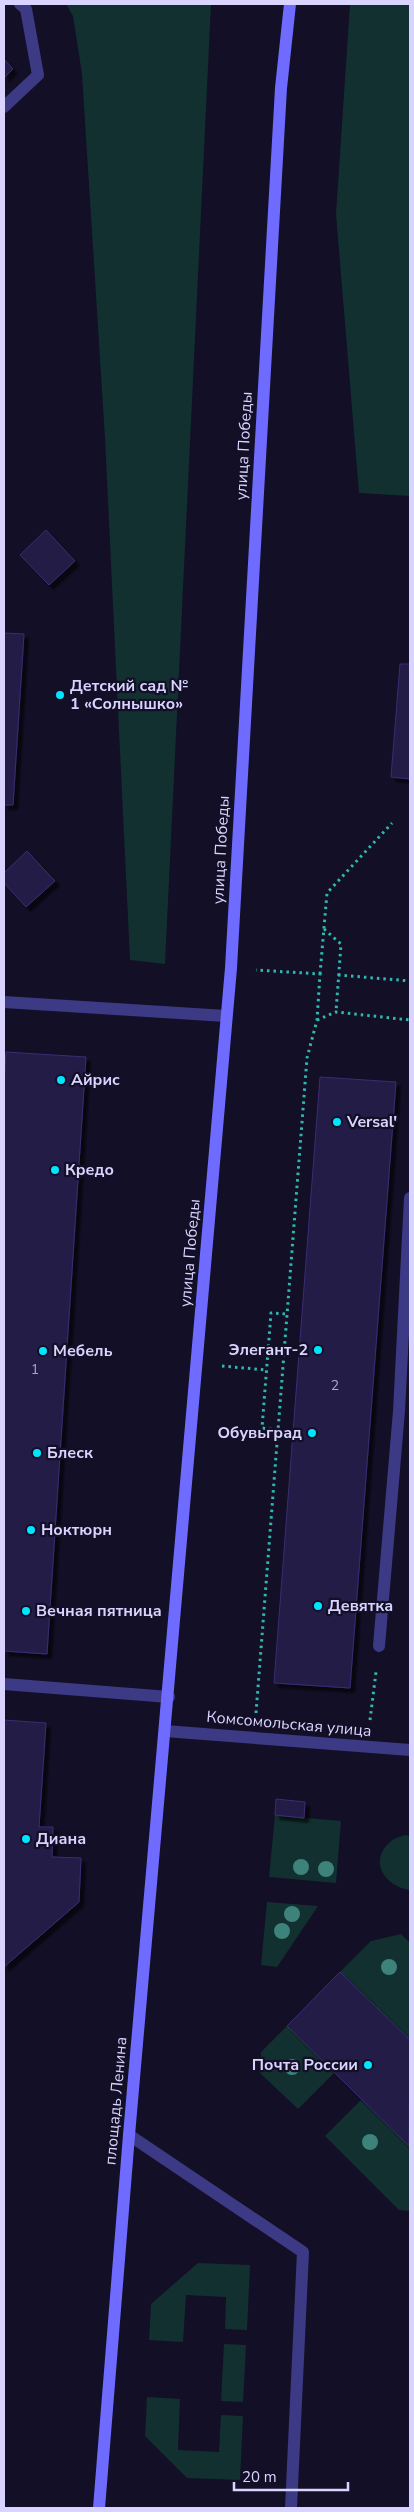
<svg xmlns="http://www.w3.org/2000/svg" width="414" height="2512" viewBox="0 0 414 2512" font-family="'Nunito Sans',sans-serif">
<style>
.green{fill:#12302f}
.building{fill:#241b47;stroke:#3b2d73;filter:url(#shadow)}
.lines{fill:none;stroke-linecap:round;stroke-linejoin:round}
.path{stroke:#2fb8b0;stroke-width:3;stroke-dasharray:2.5 4;stroke-linecap:butt}
.service{stroke:#3d3a85;stroke-width:12}
.minor{stroke:#3d3a85;stroke-width:12}
.secondary{stroke:#6f6bff;stroke-width:12}
.tree{fill:#3d827b}
.poi-dot{fill:#00e5ff;stroke:#130f26;stroke-width:2}
.labels{text-anchor:middle;dominant-baseline:central;stroke-width:4.5;stroke-linejoin:round;paint-order:stroke}
.number-label{font-size:14px;fill:#aca6d1}
.street-label{font-size:16px;fill:#d9d4ff;stroke:#130f26}
.poi-label{font-size:16px;font-weight:bold;fill:#d9d4ff;stroke:#130f26;text-anchor:start}
</style>
<defs>
<filter id="shadow"><feDropShadow dx="4.5" dy="4.5" stdDeviation="1" flood-color="#0009"/></filter>
</defs>
<rect width="100%" height="100%" fill="#130f26"/>
<g class="green">
<path d="M66,4H211L165,964L130,960L105,438L82,74L73,16Z"/>
<path d="M350,4H410V496L359,493L336,214Z"/>
<path d="M275,1815L341,1821L336,1883L269,1877Z"/>
<path d="M405,1835L410,1836V1890C385,1887 368,1861 390,1842C394,1838 400,1837 405,1835Z"/>
<path d="M267,1902L318,1906L277,1967L261,1965Z"/>
<path d="M401,1934L410,1943V2040L340,1972L371,1941Z"/>
<path d="M287,2026L334,2073L298,2109L260,2073L261,2052Z"/>
<path d="M361,2100L409,2146L410,2145V2211L399,2210L325,2136Z"/>
<path d="M198,2263L250,2265L247,2330L225,2329L226,2297L186,2295L183,2342L149,2340L151,2304Z"/>
<path d="M224,2344L246,2345L243,2402L221,2401Z"/>
<path d="M147,2397L180,2399L178,2450L219,2452L221,2415L243,2416L240,2480L187,2478L145,2436Z"/>
</g>
<g class="building">
<path d="M4,59L13,69L4,78Z"/>
<path d="M46,530L75,561L49,585L20,555Z"/>
<path d="M4,633L24,634L13,805H4Z"/>
<path d="M400,664H410V779L391,777Z"/>
<path d="M27,851L55,881L26,907L4,883V873Z"/>
<path d="M6,1052L86,1057L47,1654L4,1651V1086Z"/>
<path d="M320,1077L396,1082L350,1688L274,1683Z"/>
<path d="M4,1720L46,1723L39,1827H53L52,1857L81,1858L79,1902L4,1967Z"/>
<path d="M276,1799L305,1802L304,1818L275,1815Z"/>
<path d="M340,1972L410,2040L409,2146L287,2026Z"/>
</g>
<g class="lines">
<g class="path">
<path d="M324,929L341,944L336,1012"/>
<path d="M320,974L327,893L392,823"/>
<path d="M338,975L410,981"/>
<path d="M317,1020L336,1012L410,1020"/>
<path d="M222,1366L266,1370"/>
<path d="M278,1430L262,1428L271,1313L287,1314"/>
<path d="M256,1713L307,1058L317,1020L320,974L256,970"/>
<path d="M370,1720L376,1672"/>
</g>
<g class="service">
<path d="M4,107L38,75L26,9L20,4"/>
<path d="M379,1646L399,1411L410,1198"/>
<path d="M4,1684L169,1697"/>
</g>
<g class="minor">
<path d="M4,1002L226,1016"/>
<path d="M165,1731L410,1750"/>
<path d="M129,2135L303,2252L291,2508"/>
</g>
<path class="secondary" d="M99,2508L129,2135L231,968L281,88L290,4"/>
</g>
<g class="tree">
<circle cx="301" cy="1867" r="8"/>
<circle cx="326" cy="1869" r="8"/>
<circle cx="292" cy="1914" r="8"/>
<circle cx="282" cy="1931" r="8"/>
<circle cx="389" cy="1967" r="8"/>
<circle cx="292" cy="2067" r="8"/>
<circle cx="370" cy="2142" r="8"/>
</g>
<g class="poi-dot">
<circle cx="60" cy="695" r="5"/>
<circle cx="61" cy="1080" r="5"/>
<circle cx="337" cy="1122" r="5"/>
<circle cx="55" cy="1170" r="5"/>
<circle cx="318" cy="1350" r="5"/>
<circle cx="43" cy="1351" r="5"/>
<circle cx="312" cy="1433" r="5"/>
<circle cx="37" cy="1453" r="5"/>
<circle cx="31" cy="1530" r="5"/>
<circle cx="318" cy="1606" r="5"/>
<circle cx="26" cy="1611" r="5"/>
<circle cx="26" cy="1839" r="5"/>
<circle cx="368" cy="2065" r="5"/>
</g>
<g class="labels">
<g class="number-label">
<text x="35" y="1369">1</text>
<text x="335" y="1385">2</text>
</g>
<g class="street-label">
<text transform="translate(244 446) rotate(-87)">улица Победы</text>
<text transform="translate(221 850) rotate(-87)">улица Победы</text>
<text transform="translate(190 1253) rotate(-85)">улица Победы</text>
<text transform="translate(289 1724) rotate(5)">Комсомольская улица</text>
<text transform="translate(116 2101) rotate(-85)">площадь Ленина</text>
</g>
<g class="poi-label">
<text x="70" y="686">Детский сад №<tspan x="70" dy="18">1 «Солнышко»</tspan></text>
<text x="71" y="1080">Айрис</text>
<text x="347" y="1122">Versal'</text>
<text x="65" y="1170">Кредо</text>
<text x="308" y="1350" text-anchor="end">Элегант-2</text>
<text x="53" y="1351">Мебель</text>
<text x="302" y="1433" text-anchor="end">Обувьград</text>
<text x="47" y="1453">Блеск</text>
<text x="41" y="1530">Ноктюрн</text>
<text x="328" y="1606">Девятка</text>
<text x="36" y="1611">Вечная пятница</text>
<text x="36" y="1839">Диана</text>
<text x="358" y="2065" text-anchor="end">Почта России</text>
</g>
</g>
<rect width="414" height="2512" fill="none" stroke="#d9d4ff" stroke-width="10"/>
<path d="M234 2482v8h114v-8" fill="none" stroke="#d9d4ff" stroke-width="2.5"/>
<text x="242" y="2482" font-size="15" fill="#d9d4ff" stroke="#130f26" stroke-width="4" paint-order="stroke">20 m</text>
</svg>
